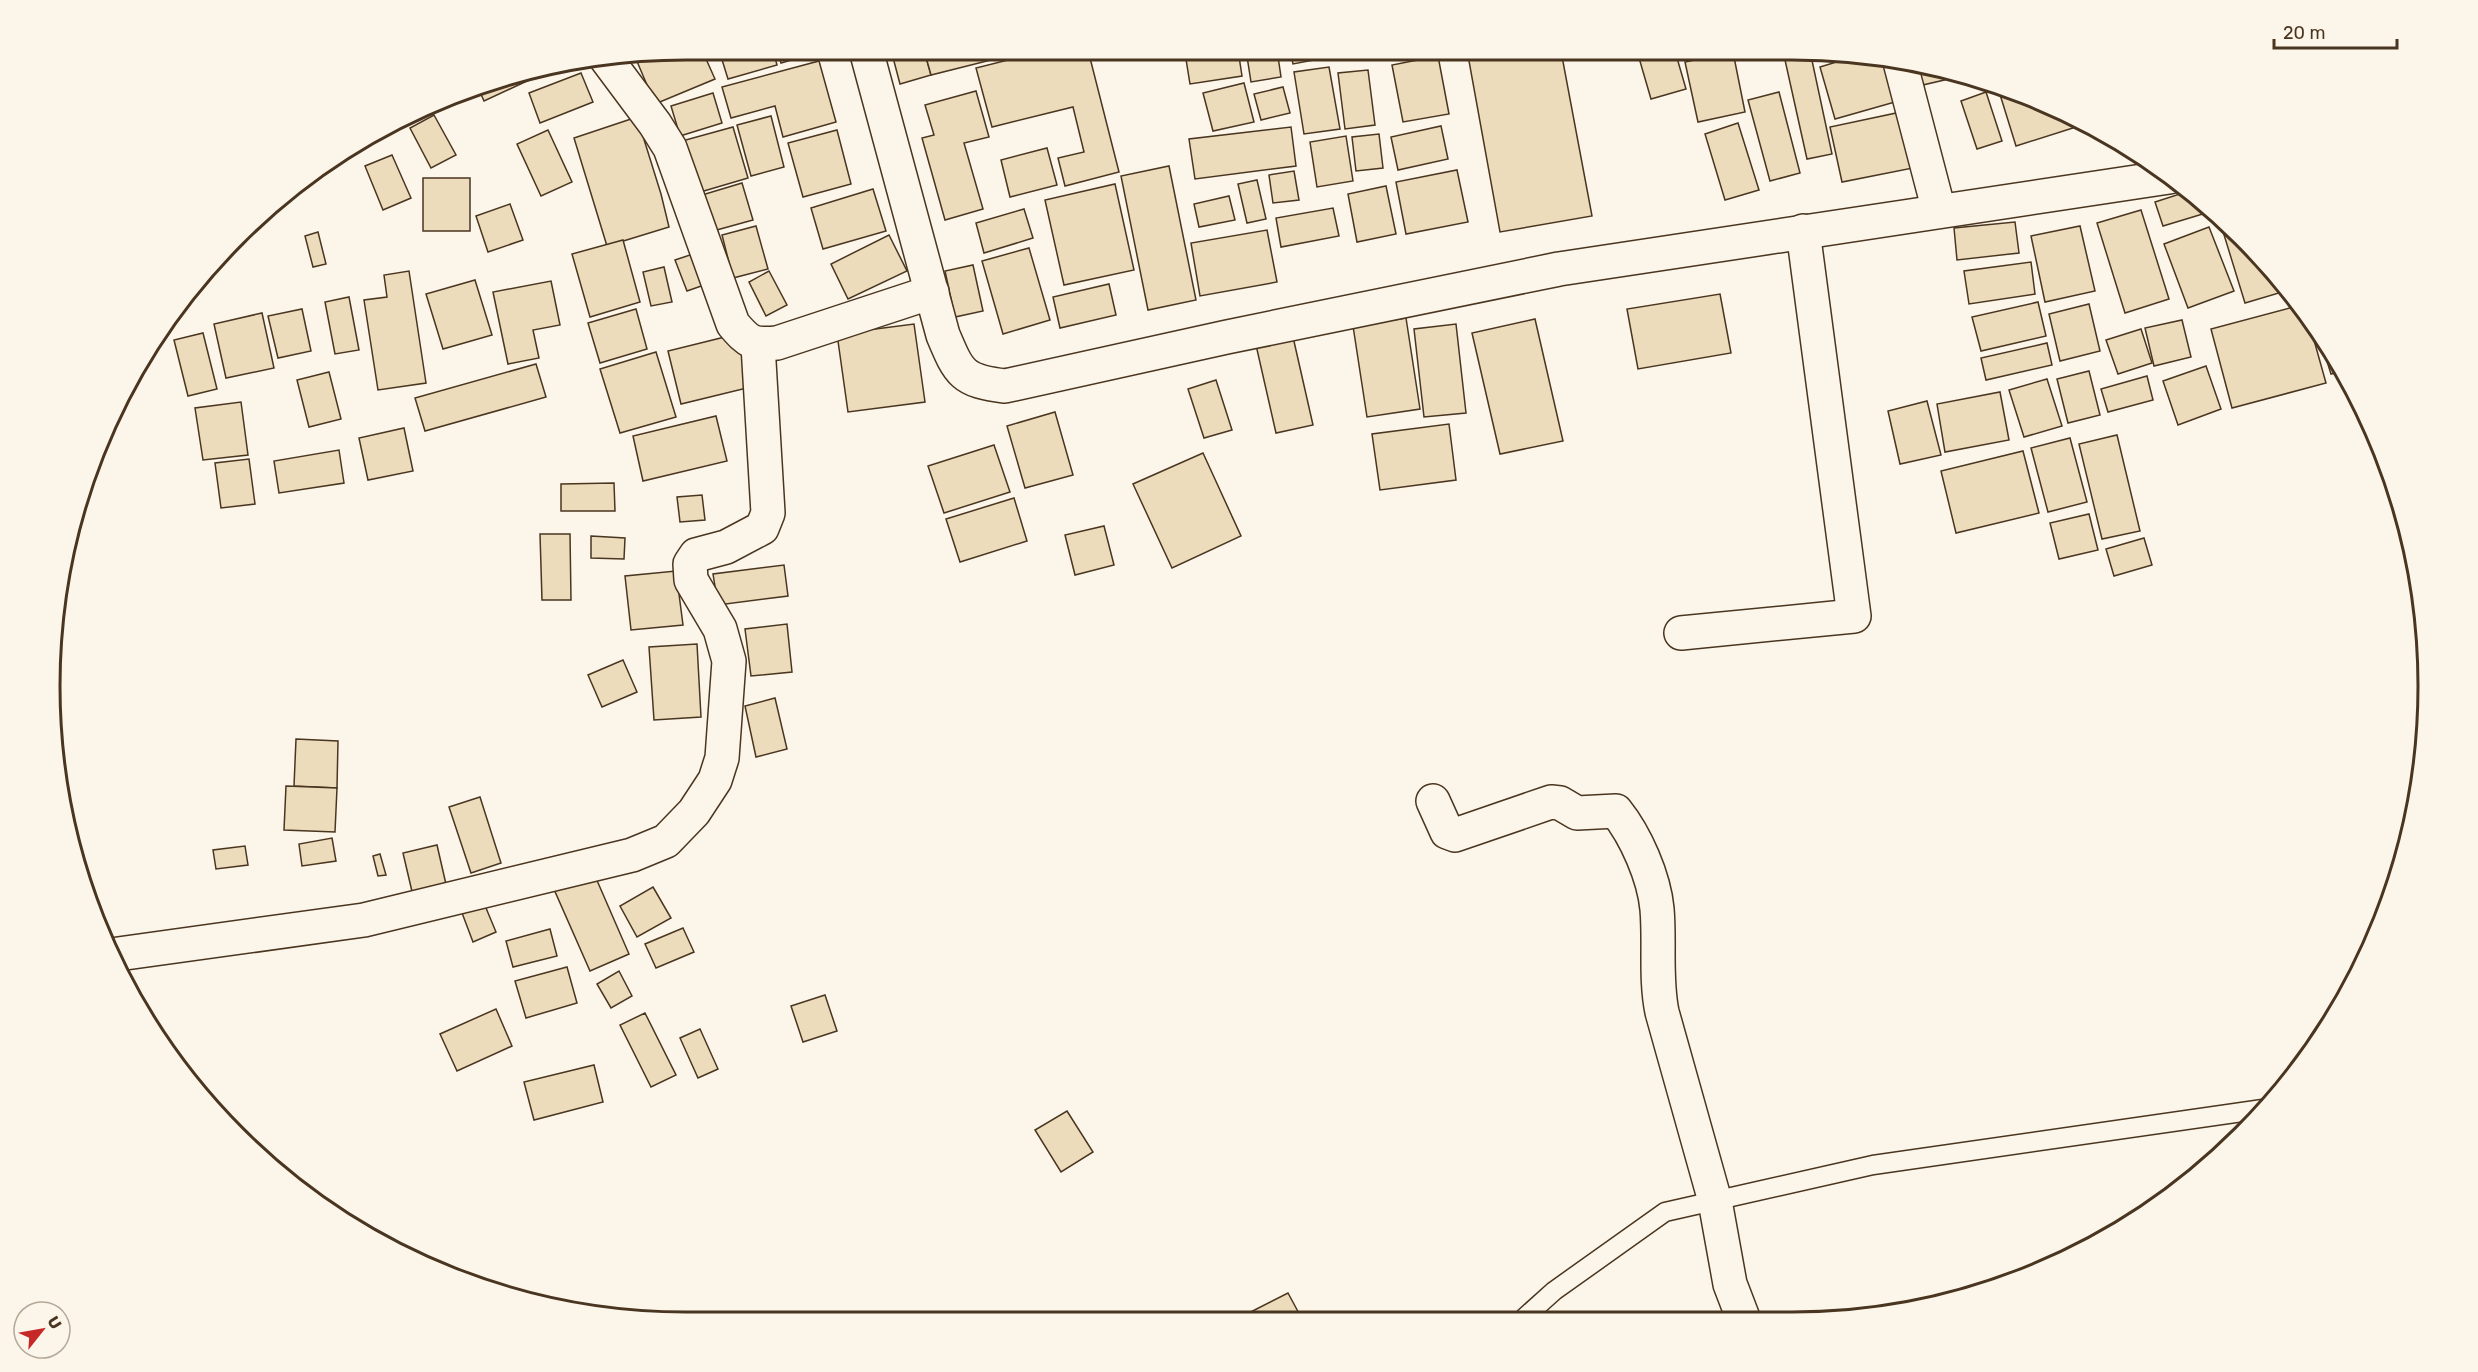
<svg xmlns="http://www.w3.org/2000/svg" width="2478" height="1372" viewBox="0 0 2478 1372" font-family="Rubik,sans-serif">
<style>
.building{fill:#ecdcbc;stroke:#4a3520;stroke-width:1.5}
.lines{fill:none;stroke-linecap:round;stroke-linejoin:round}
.service-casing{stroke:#4a3520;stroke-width:21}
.minor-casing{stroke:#4a3520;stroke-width:36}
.tertiary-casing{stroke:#4a3520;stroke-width:36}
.service{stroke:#fbf6e9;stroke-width:18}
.minor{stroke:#fbf6e9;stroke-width:33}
.tertiary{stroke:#fbf6e9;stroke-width:33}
.rim{fill:none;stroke:#4a3520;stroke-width:3}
</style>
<rect width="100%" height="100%" fill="#fbf6e9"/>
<g class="building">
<path d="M686,50H702L715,79L655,104L636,59L650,53Z"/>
<path d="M719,50H773L777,65L728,79Z"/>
<path d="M777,50H826L781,63Z"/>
<path d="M891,50H924L931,75L900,84Z"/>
<path d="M924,50H993L995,59L931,75Z"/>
<path d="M1048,50H1088L1119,172L1065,186L1058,158L1084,152L1073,107L992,127L976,68Z"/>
<path d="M1097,50H1155V51L1098,60Z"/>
<path d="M1204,50H1238L1242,76L1190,84L1185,53Z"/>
<path d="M1246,50H1277L1281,77L1251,82Z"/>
<path d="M1290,50H1352V53L1293,64Z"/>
<path d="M1363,50H1407L1365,60Z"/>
<path d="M1467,50L1561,51L1592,216L1500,232Z"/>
<path d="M1637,51H1675L1686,89L1651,99Z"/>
<path d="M1783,51H1810L1832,154L1807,159Z"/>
<path d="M1819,51H1833L1843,52L1821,58Z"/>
<path d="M1733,52L1745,112L1698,122L1685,62Z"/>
<path d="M1859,55L1890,60L1902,100L1835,119L1820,67Z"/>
<path d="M1438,56L1449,114L1403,122L1392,65Z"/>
<path d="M819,61L836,122L783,137L775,106L731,118L722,87Z"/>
<path d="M558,63L559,66L484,101L477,85Z"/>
<path d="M1908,63L1957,71L1966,75L1914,87Z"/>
<path d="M1329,67L1340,129L1304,134L1294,72Z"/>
<path d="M1368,70L1375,125L1345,129L1338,73Z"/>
<path d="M581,73L593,102L540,123L529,93Z"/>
<path d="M1244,83L1254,122L1213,131L1203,93Z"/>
<path d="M1283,87L1290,113L1261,120L1254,94Z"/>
<path d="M471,88L475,94L454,105L449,98Z"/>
<path d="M1998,88L2073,119L2076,127L2016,146Z"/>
<path d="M976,91L989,137L964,143L983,209L945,220L922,138L934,135L925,105Z"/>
<path d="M1779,92L1800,173L1770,181L1748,100Z"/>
<path d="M1986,92L2002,141L1977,149L1961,101Z"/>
<path d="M713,93L722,123L680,136L671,106Z"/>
<path d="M435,104L402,126L399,121Z"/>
<path d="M1901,112L1913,168L1842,182L1830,127Z"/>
<path d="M434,115L456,155L431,168L410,128Z"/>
<path d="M771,116L784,167L751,176L737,125Z"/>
<path d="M637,117L661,194L669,227L607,246L574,138Z"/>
<path d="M1738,123L1759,190L1725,200L1705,134Z"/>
<path d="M1441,126L1448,159L1398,170L1391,137Z"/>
<path d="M733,127L748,178L697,193L682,141Z"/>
<path d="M1291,127L1296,166L1195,179L1189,139Z"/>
<path d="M548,130L572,182L541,196L517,144Z"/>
<path d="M837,130L851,184L803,197L788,143Z"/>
<path d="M1379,134L1383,168L1356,171L1352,137Z"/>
<path d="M1346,136L1353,181L1317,187L1310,142Z"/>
<path d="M1047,148L1057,185L1010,197L1001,160Z"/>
<path d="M392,155L411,198L383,210L365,166Z"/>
<path d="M1169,166L1196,300L1148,310L1121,176Z"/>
<path d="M1457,170L1468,222L1406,234L1396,182Z"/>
<path d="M1294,171L1299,200L1273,203L1269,175Z"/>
<rect x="423" y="178" width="47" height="53"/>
<path d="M1257,180L1266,219L1247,223L1238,184Z"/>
<path d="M742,183L753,220L713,231L702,195Z"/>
<path d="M1115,184L1134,270L1064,285L1045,200Z"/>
<path d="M1386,186L1396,234L1357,242L1348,194Z"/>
<path d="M873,189L886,231L823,249L811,208Z"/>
<path d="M2189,191L2202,200L2206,213L2163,226L2155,202Z"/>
<path d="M1229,196L1235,220L1199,227L1194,204Z"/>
<path d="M510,204L523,240L488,252L476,216Z"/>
<path d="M1333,208L1339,236L1281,247L1276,218Z"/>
<path d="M1024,209L1033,238L984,253L976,223Z"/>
<path d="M2141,210L2169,299L2125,313L2097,223Z"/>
<path d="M2015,222L2019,253L1957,260L1954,228Z"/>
<path d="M2226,223L2289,290L2245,303L2221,225Z"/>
<path d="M756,226L768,269L733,278L722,235Z"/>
<path d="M2080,226L2095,291L2045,302L2031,236Z"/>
<path d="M2209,227L2234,291L2188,308L2164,244Z"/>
<path d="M1267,230L1277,282L1200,296L1191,243Z"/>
<path d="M318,232L326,264L313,267L305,236Z"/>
<path d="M889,235L907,271L848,299L831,264Z"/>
<path d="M623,240L640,302L590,317L572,254Z"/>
<path d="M1029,248L1050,320L1003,334L982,261Z"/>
<path d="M696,253L707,284L687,291L675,260Z"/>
<path d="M2031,262L2035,294L1969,304L1964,271Z"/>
<path d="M973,265L983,311L955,317L945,271Z"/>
<path d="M664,267L672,302L651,306L643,272Z"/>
<path d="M409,271L426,383L378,390L364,300L387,297L384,275Z"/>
<path d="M769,271L787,305L766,316L749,282Z"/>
<path d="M475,280L492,335L443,349L426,294Z"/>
<path d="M551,281L560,325L533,330L539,358L508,364L493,292Z"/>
<path d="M1109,284L1116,315L1060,328L1053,297Z"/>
<path d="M1720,294L1731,353L1638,369L1627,309Z"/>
<path d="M349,297L359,350L335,354L325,302Z"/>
<path d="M2038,302L2046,336L1981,351L1972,317Z"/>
<path d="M2089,304L2100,351L2060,361L2049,314Z"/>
<path d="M2301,305L2307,315L2326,383L2232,408L2211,329Z"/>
<path d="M302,309L311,351L278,358L268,316Z"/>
<path d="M636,309L647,349L600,363L588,323Z"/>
<path d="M262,313L274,368L226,378L214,324Z"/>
<path d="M1406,318L1420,409L1367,417L1353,326Z"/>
<path d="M1535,319L1563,441L1500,454L1472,333Z"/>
<path d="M2182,320L2191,357L2154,366L2145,328Z"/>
<path d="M914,324L925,402L848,412L837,334Z"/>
<path d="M1456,324L1466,413L1424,417L1414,329Z"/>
<path d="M2141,329L2152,363L2118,374L2106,340Z"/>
<path d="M203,333L217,389L188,396L174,340Z"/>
<path d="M737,334L751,387L681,404L668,351Z"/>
<path d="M1293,337L1313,425L1276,433L1256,345Z"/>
<path d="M2324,341L2342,371L2331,374L2321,342Z"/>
<path d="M2047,343L2052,365L1986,380L1981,358Z"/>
<path d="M656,352L676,417L620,433L600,369Z"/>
<path d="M536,364L546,397L425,431L415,398Z"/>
<path d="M2206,366L2221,409L2178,425L2163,381Z"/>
<path d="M2089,371L2100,415L2068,423L2057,379Z"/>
<path d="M329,372L341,419L309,427L297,380Z"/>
<path d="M2147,376L2153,400L2108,412L2101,389Z"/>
<path d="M2047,379L2062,426L2024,437L2009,390Z"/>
<path d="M1216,380L1232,430L1204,438L1188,389Z"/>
<path d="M2000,392L2009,440L1945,452L1937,404Z"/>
<path d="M1927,401L1941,455L1900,464L1888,411Z"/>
<path d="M241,402L248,455L203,460L195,408Z"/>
<path d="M1055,412L1073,475L1025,488L1007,426Z"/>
<path d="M716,416L727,461L643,481L633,436Z"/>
<path d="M1449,424L1456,480L1380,490L1372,434Z"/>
<path d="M404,428L413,471L368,480L359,438Z"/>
<path d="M2117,435L2140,531L2102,539L2079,444Z"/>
<path d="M2070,438L2087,502L2048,512L2031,448Z"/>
<path d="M994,445L1010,492L944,513L928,466Z"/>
<path d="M339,450L344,483L279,493L274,461Z"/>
<path d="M2023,451L2039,513L1956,533L1941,471Z"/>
<path d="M1203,453L1241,536L1172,568L1133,484Z"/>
<path d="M249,459L255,504L221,508L215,463Z"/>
<path d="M614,483L615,511H561V484Z"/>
<path d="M702,495L705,520L680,522L677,497Z"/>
<path d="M1014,498L1027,541L960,562L946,519Z"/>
<path d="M2089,514L2098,550L2059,559L2050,523Z"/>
<path d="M1104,526L1114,565L1075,575L1065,535Z"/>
<path d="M540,534H570L571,600H542Z"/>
<path d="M591,536L625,538L624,559L591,558Z"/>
<path d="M2144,538L2152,565L2114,576L2106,549Z"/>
<path d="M784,565L788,596L718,605L713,574Z"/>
<path d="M676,571L683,625L631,630L625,576Z"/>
<path d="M787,624L792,672L751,676L745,629Z"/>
<path d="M697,644L701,717L654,720L649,647Z"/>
<path d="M623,660L637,692L602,707L588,675Z"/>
<path d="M775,698L787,749L756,757L745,706Z"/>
<path d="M296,739L338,741L337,788L294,786Z"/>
<path d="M286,786L337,788L335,832L284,830Z"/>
<path d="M480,797L501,863L471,873L449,807Z"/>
<path d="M332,838L336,861L302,866L299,844Z"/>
<path d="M437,845L448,893L414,900L403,853Z"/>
<path d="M245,846L248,865L216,869L213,850Z"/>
<path d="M380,854L386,875L378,876L373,856Z"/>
<path d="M592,869L629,954L590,971L553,887Z"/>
<path d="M653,887L671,918L637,937L620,906Z"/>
<path d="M481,896L496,932L473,942L459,905Z"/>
<path d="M683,928L694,952L656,968L645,944Z"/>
<path d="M550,929L557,956L513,967L506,941Z"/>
<path d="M567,967L577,1003L526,1018L515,981Z"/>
<path d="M619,971L632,996L611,1008L597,984Z"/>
<path d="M825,995L837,1031L803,1042L791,1006Z"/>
<path d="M496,1009L512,1046L457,1071L440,1034Z"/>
<path d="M645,1013L676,1075L651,1087L620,1025Z"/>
<path d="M700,1029L718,1069L698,1078L680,1038Z"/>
<path d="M594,1065L603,1102L534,1120L524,1082Z"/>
<path d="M1067,1111L1093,1152L1061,1172L1035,1130Z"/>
<path d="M1288,1293L1302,1319H1237Z"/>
</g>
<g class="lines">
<g class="service-casing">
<path id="service" d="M1524,1318L1554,1291L1665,1212L1873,1165L2263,1109"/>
</g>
<g class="minor-casing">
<g id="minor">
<path d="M605,57L655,124L670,148L733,324C749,343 753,345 777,343L932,292"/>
<path d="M1900,62L1939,211"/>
<path d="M1681,633L1854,616L1803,231"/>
<path d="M1433,801L1447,832L1455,835L1551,802L1560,803L1577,813L1616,811C1636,836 1654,877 1657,909C1660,943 1655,978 1662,1012L1715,1201L1730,1284L1743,1318"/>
<path d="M111,955L364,920L632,855L666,841L694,812L715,780L722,758L729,661L720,629L691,580L690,564L696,555L726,547L762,528L768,513L758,345"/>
</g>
</g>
<g class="tertiary-casing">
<path id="tertiary" d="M866,50L943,335C959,373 962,381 1005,386L1227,337L1559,269L2169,177"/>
</g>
<use href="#service" class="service"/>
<use href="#minor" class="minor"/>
<use href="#tertiary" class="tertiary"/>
</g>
<path d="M0 0H2478V1372H0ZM686 60H1792A626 626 0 0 1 2418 686V686A626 626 0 0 1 1792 1312H686A626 626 0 0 1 60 686V686A626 626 0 0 1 686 60Z" fill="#fbf6e9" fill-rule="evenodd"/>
<path class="rim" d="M686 60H1792A626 626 0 0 1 2418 686V686A626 626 0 0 1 1792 1312H686A626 626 0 0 1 60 686V686A626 626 0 0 1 686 60Z"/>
<g transform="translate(42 1330) rotate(59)"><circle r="28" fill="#fbf6e9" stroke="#b4a999" stroke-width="1.5"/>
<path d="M0-4.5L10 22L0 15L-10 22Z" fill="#c62828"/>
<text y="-9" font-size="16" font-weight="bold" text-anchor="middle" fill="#4a3520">U</text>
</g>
<path d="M2274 39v9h123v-9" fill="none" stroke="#4a3520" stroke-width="3"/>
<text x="2283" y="39" font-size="18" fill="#4a3520" stroke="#fbf6e9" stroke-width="4.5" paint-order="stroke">20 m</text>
</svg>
